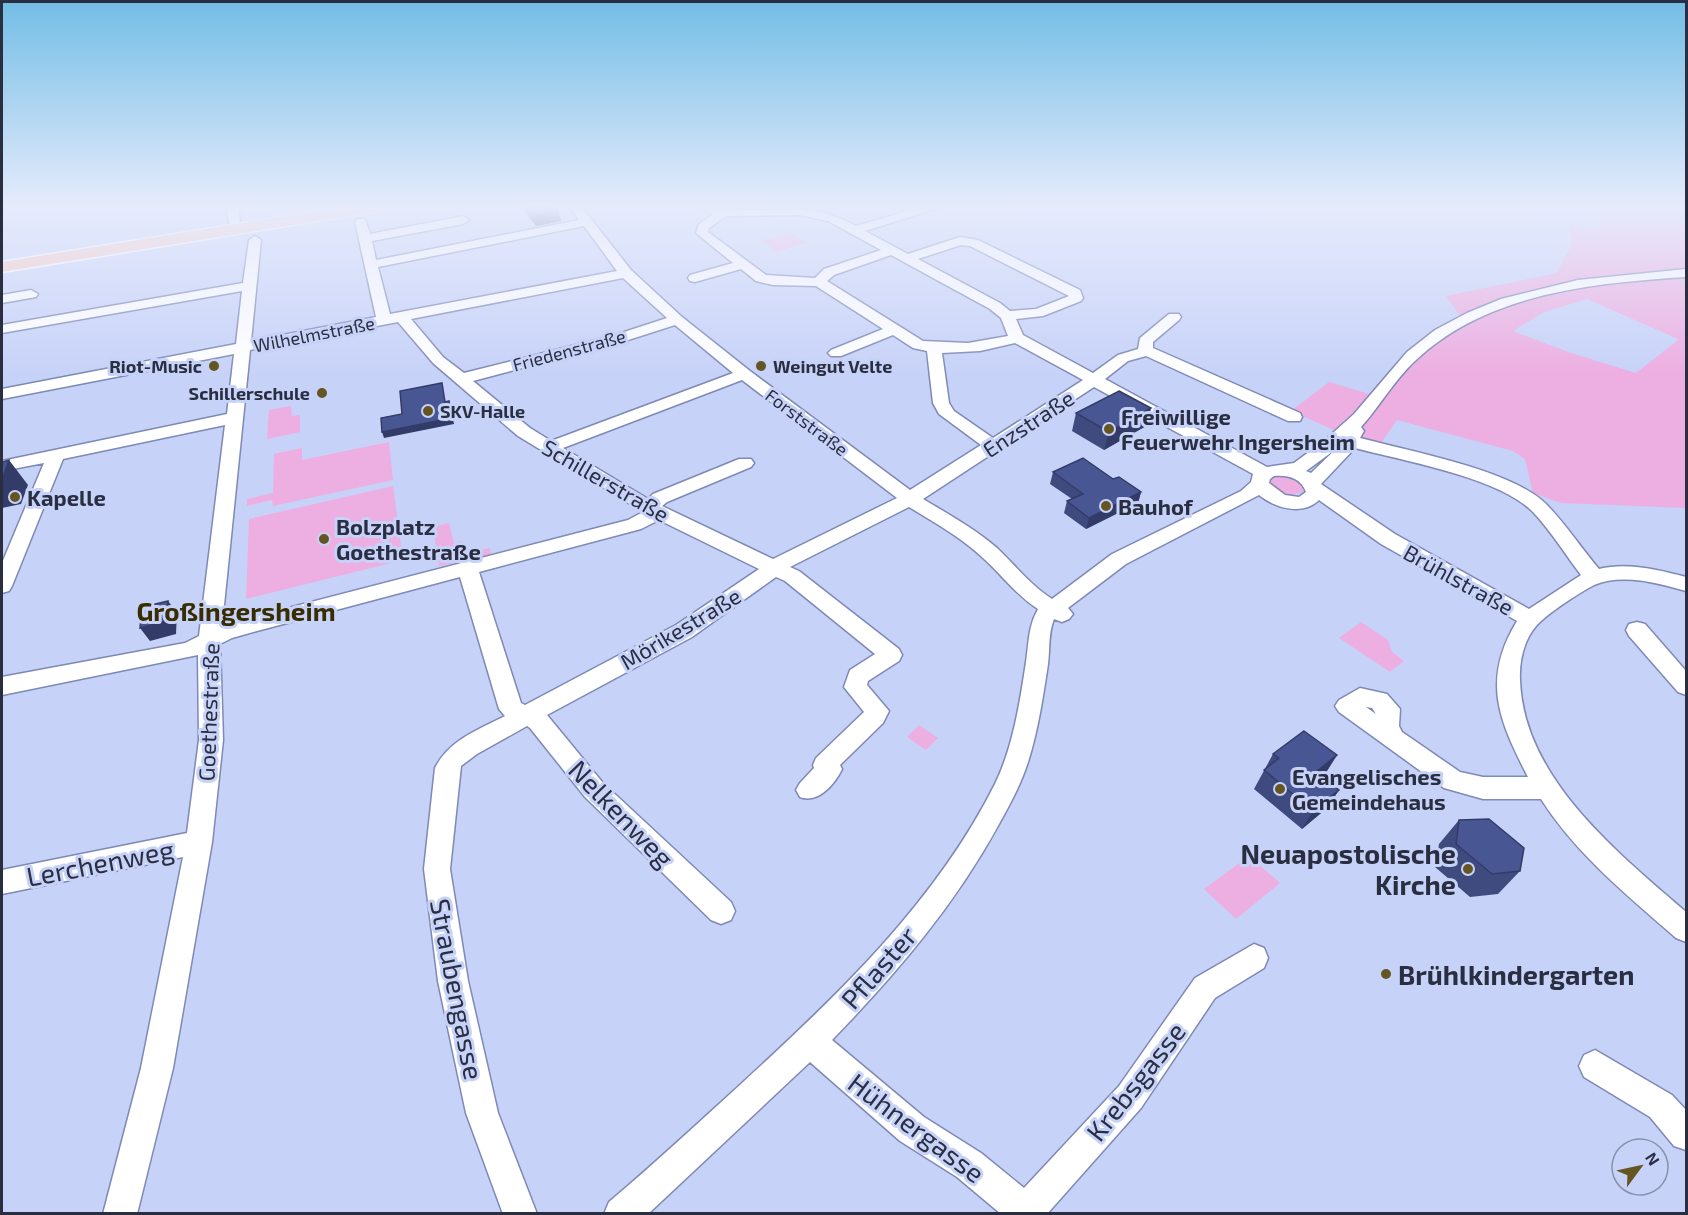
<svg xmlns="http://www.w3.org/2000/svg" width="1688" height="1215" viewBox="0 0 1688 1215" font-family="'Exo 2',sans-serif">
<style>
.green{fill:#edaee1;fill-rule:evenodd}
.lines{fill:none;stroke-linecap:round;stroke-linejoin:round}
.minor-casing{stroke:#7e89b5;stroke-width:3}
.major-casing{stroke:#fff;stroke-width:3}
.minor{fill:#fff;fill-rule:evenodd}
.major{fill:#fbc7bb;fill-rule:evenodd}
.wall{fill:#3f4a7f}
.shaded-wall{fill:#333c68}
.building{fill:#495694;stroke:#333c68;stroke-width:1.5}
.poi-dot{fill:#645522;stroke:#c7d2f8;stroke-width:2}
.labels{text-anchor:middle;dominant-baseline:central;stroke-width:6;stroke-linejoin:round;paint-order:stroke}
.far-street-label{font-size:18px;fill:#2a2e41;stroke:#c7d2f8}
.far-poi-label{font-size:18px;font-weight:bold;fill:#2a2e41;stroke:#c7d2f8;text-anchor:end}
.poi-label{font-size:22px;font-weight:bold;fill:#2a2e41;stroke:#c7d2f8;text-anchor:start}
.street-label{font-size:22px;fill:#2a2e41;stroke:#c7d2f8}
.quarter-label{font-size:26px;font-weight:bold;fill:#382c01;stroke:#c7d2f8}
.near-street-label{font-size:27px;fill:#2a2e41;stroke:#c7d2f8}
.near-poi-label{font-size:27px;font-weight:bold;fill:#2a2e41;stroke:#c7d2f8;text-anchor:end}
</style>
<rect width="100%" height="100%" fill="#c7d2f8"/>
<g class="green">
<path d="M1602,205H1686V508L1561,503L1533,493L1525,459L1513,451L1397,420L1379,446L1361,442L1291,411L1329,382L1369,394L1408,351L1461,317L1446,296L1557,273L1572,244L1570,226L1598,230ZM1587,299L1678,339V340L1636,373L1571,353L1513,331L1544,312Z"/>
<path d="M790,232L806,243L777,252L761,241Z"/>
<path d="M291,406L292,416L300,415V432L267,439L269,410Z"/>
<path d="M389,442L393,480L273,506L272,500L247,506V499L273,493L274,454L302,448V460Z"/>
<path d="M1278,474L1296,479L1303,485V492L1289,496L1272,490L1267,480Z"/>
<path d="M393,486L403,560L246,599L249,519Z"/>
<path d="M449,523L454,543L462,541L465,554L490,548L491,556L439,566L433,527Z"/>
<path d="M1361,622L1388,640L1392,652L1404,661L1390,672L1339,638Z"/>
<path d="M919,725L938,738L926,750L907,737Z"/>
<path d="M1249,856L1280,883L1236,919L1204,889Z"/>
</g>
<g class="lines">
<g class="minor-casing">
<g id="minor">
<path d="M226,205H238L240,223L248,230L246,233H238L230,228Z"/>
<path d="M568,205H580L631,270L682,317L750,371L910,490L981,445L939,414L933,403L927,351L913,348L893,335L841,356H831L828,353L831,350L883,329L816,286L773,285L756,281L741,269L695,282L690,281L688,278L690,275L733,263L696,233L699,224L713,214L693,205C709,205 723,209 739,210C786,211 812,202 856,226L928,205H948L865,231L908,254L960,237L978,240L1080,290L1083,298L1081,301L1043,316L1016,319L1023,335L1093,373L1118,355L1138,349L1140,338L1169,314H1179L1181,317L1179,320L1153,342V348L1300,413L1302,417L1300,421H1288L1146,356L1128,361L1105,379L1267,467L1294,463L1325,440L1354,414L1407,352L1435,330L1467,313L1501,299L1578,280L1686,269V277C1593,283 1487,293 1416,360C1394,380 1380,406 1361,427L1364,431L1360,438C1409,451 1512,470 1546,504C1565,523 1581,548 1599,569C1627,562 1659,570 1686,577V591C1658,583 1622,573 1594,585C1579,593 1548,613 1537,625C1524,639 1519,661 1520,680C1523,778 1618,853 1686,912V942L1676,938C1628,896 1576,854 1541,799H1483L1444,788L1339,712L1335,706L1339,700L1360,688L1387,694L1400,709L1399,726L1402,732L1460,772L1483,777H1528C1499,721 1481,680 1517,621L1381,544L1319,500C1303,516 1275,508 1259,495L1126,564L1068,608L1073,614L1069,619L1062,622L1054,619C1048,634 1050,649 1048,664C1043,697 1038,731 1028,762C1021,784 1010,804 999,824C955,905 896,974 832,1040L924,1117L981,1153L1024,1188L1119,1086L1195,978L1254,944L1264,948L1268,958L1264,968L1215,998L1141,1108L1047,1214H1001L957,1177L900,1141L810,1062L648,1214H604L609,1202C654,1164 697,1124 741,1084C837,996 936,902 995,784C1013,747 1020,702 1026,662C1029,642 1028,627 1038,609C1017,596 1002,575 983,558C961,537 935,523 909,507L790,567L799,571L899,649L902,655L899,661L868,681L867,685L889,711L883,723L840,765L842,769C835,784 818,804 800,797L796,790L800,783L814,768L813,765L816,758L864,712L844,687L850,670L875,654L785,581L776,577L692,637L547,715L603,783L731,902L735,911L731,920L721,924L711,920L585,797L530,728L527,726L477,754L461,766L450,869L468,981L498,1113L537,1214H503L466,1113L438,981L424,869L435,768C449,740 478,730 505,716L499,709L460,577L257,631L232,638L220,644L223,740L212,842L173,1068L137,1214H103L141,1068L183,857L2,894V870L187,833L199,740L198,655L2,695V677L185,643L199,636L225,425L63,459L12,586L9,591L2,593V563L44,463L2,471V461L227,414L234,354L2,399V389L236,344L242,291L2,333V325L243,283L249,240L255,236L261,240L251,341L376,317L355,222L357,219H365L370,234L463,216L469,220L463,224L372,241L376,260L579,220ZM800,215L828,221L881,250L824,269L815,278L766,275L708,232L709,228L726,216ZM584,226L617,271L390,314L378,267ZM961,245L970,246L1069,296L1036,309L1010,311L1000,303L918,259ZM891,255L990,309L1001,318L1008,336L968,343L923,341L827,281L834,275ZM623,278L667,318L615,335L464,373L443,357L411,319ZM398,322L433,363L518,436L643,512L628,520L222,625L250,350ZM675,325L733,373L551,441L530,428L473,381L625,341ZM1015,343L1083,380L993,438L954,411L949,403L942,353L980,351ZM742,380L897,498L773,559L662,506L667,502L751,467L754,463L751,459H739L653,494L648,499L563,448ZM1094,387L1253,474L1251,482L1241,491L1112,554L1052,599C1031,586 1015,565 997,548C975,529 948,514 923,499ZM1355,448C1404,461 1498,477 1533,512C1551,531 1565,554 1581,575L1529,609L1395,534L1321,484ZM1336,449L1311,473L1306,471ZM1274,476C1288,475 1301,478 1306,492L1299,497L1285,495L1269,483L1270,479ZM659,520L759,569L676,625L525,705L521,703L479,572L641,529ZM1366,707L1372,708L1376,714Z"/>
<path d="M31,290L38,294L36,297L2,303V295Z"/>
<path d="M1637,622L1645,624L1686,671V695L1678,692L1629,636L1626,630L1629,624Z"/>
<path d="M1595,1050L1672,1095L1686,1110V1150L1674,1146L1650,1117L1584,1077L1579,1066L1584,1055Z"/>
</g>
</g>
<g class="major-casing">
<path id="major" d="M355,205H393L386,210L2,272V262Z"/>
</g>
<use href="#minor" class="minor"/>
<use href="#major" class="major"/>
</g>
<g class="wall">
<path d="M524,205H554L561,221L536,226L525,212Z"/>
<path d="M1151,408L1146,426L1104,450L1072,431L1076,413Z"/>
<path d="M1053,472L1113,479L1141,492L1138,503L1086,529L1064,513L1067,501L1072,499L1050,484Z"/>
<path d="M1273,754L1337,755L1325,774L1322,776L1339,790L1327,808L1302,829L1254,789Z"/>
<path d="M1459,820L1520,871L1498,894L1470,897L1435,867L1439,844Z"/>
</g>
<g class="shaded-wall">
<path d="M559,211L561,221L536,226L534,216Z"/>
<path d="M449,401L454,424L384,438L382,432Z"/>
<path d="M1151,408L1146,426L1104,450L1109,432Z"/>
<path d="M9,460L28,485L21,504L2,508V480Z"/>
<path d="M1141,492L1138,503L1086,529L1089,518Z"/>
<path d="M168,601L177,613L176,634L150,641L140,628Z"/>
<path d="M1337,755L1325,774L1305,790L1316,772Z"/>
<path d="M1339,790L1327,808L1302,829L1313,811Z"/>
</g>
<g class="building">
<path d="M525,205H554L559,211L534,216Z"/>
<path d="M442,383L445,402L449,401L452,418L382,432L381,418L402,414L400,391Z"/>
<path d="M1119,391L1151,408L1109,432L1076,413Z"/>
<path d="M1083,458L1113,479L1119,477L1141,492L1089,518L1067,501L1083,494L1053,472Z"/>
<path d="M9,460L2,480V462Z"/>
<path d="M168,601L166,621L140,628L142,607Z"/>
<path d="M1304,731L1337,755L1316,772L1339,790L1313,811L1264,770L1279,758L1273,754Z"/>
<path d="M1489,819L1524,848L1520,871L1492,874L1456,844L1459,820Z"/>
</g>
<linearGradient id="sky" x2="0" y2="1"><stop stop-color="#72bde5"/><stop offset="0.55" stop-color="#e6ebfc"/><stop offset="1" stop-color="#e6ebfc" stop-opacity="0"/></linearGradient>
<rect width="1688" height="375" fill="url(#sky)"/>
<g class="poi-dot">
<circle cx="214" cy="366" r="6"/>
<circle cx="761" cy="366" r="6"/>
<circle cx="322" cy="393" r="6"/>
<circle cx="428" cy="411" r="6"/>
<circle cx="1109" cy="429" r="6"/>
<circle cx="15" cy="497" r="6"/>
<circle cx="1106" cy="506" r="6"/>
<circle cx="324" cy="539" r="6"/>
<circle cx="1280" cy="789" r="6"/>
<circle cx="1468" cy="869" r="6"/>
<circle cx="1386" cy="974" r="6"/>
</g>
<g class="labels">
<g class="far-street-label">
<text transform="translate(314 334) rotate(-11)">Wilhelmstraße</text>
<text transform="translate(569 350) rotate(-15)">Friedenstraße</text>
<text transform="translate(807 422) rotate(37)">Forststraße</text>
</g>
<g class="far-poi-label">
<text x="202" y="366">Riot-Music</text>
<text x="773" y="366" text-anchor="start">Weingut Velte</text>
<text x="310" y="393">Schillerschule</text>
<text x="440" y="411" text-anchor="start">SKV-Halle</text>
</g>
<g class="poi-label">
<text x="1121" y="416">Freiwillige<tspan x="1121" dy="25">Feuerwehr Ingersheim</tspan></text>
<text x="27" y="497">Kapelle</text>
<text x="1118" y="506">Bauhof</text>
<text x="336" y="526">Bolzplatz<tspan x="336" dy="25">Goethestraße</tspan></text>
<text x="1292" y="776">Evangelisches<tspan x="1292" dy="25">Gemeindehaus</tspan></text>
</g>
<g class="street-label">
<text transform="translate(1028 423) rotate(-33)">Enzstraße</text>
<text transform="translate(606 480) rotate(30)">Schillerstraße</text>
<text transform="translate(1459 579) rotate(29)">Brühlstraße</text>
<text transform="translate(680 628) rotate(-31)">Mörikestraße</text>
<text transform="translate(208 712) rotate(-88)">Goethestraße</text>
</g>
<g class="quarter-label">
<text x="236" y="610">Großingersheim</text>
</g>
<g class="near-street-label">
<text transform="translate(622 813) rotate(46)">Nelkenweg</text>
<text transform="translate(100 862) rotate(-11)">Lerchenweg</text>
<text transform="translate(878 967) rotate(-49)">Pflaster</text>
<text transform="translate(458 989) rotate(79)">Straubengasse</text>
<text transform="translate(1135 1081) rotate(-52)">Krebsgasse</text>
<text transform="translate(917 1127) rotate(37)">Hühnergasse</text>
</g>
<g class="near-poi-label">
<text x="1456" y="853">Neuapostolische<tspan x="1456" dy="31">Kirche</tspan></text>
<text x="1398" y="974" text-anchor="start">Brühlkindergarten</text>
</g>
</g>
<rect width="1688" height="1215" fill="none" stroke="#2a2e41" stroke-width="6"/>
<g transform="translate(1640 1167) rotate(57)"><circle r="28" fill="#c7d2f8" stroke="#8890af" stroke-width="1.5"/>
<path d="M0-4.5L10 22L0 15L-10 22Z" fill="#645522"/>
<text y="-9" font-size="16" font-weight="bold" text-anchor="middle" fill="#2a2e41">N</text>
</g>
</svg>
